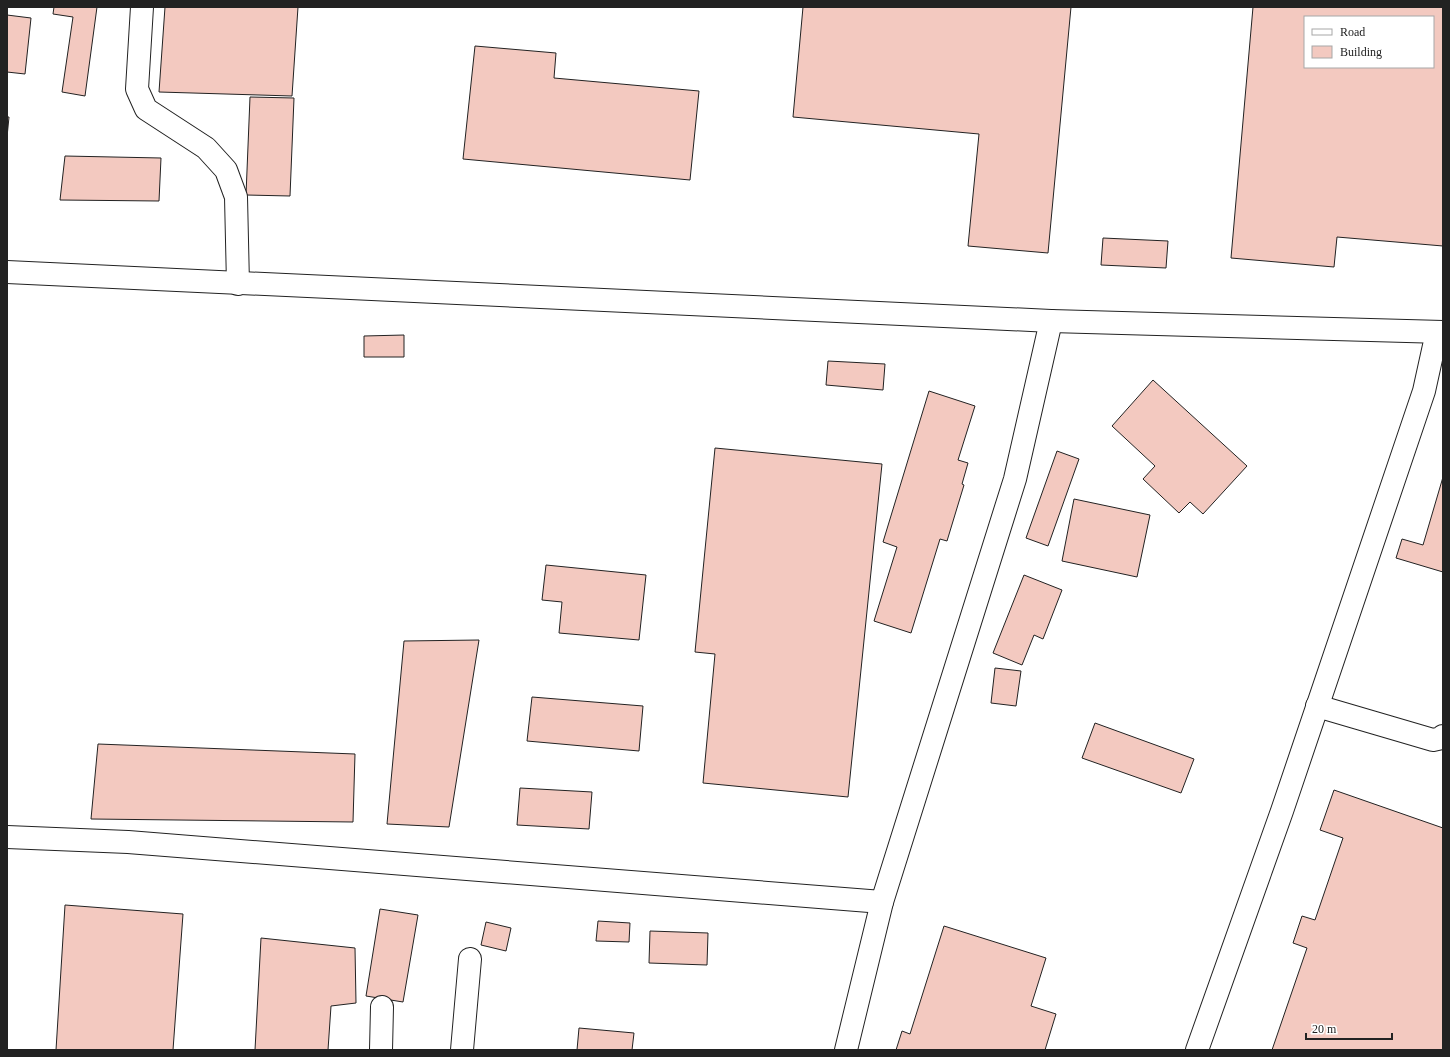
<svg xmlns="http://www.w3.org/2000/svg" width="1450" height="1057" viewBox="0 0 1450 1057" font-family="'Times New Roman',serif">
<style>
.building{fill:#f3c9c0;stroke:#222;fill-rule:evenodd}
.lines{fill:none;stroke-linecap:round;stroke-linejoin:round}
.minor-casing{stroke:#222;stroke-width:24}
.minor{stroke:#fff;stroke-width:22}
</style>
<rect width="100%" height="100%" fill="#fff"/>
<g class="building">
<path d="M54,7H97L85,96L62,92L73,17L53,14Z"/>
<path d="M165,7H298L292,96L159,92Z"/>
<path d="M803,7H1071L1048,253L968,246L979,134L793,117Z"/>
<path d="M1253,7H1443V246L1337,237L1334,267L1231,258ZM1305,17H1433V67H1305Z"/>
<path d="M7,15L31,18L25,74L7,72Z"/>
<path d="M475,46L556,53L554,78L699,91L690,180L463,159Z"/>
<path d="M250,97L294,98L290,196L246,195Z"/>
<path d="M7,117H9L7,137Z"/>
<path d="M65,156L161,158L159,201L60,200Z"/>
<path d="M1103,238L1168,241L1166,268L1101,265Z"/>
<path d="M404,335V357H364V336Z"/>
<path d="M828,361L885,364L883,390L826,385Z"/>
<path d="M1153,380L1247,466L1203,514L1190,502L1179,513L1143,479L1155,466L1112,426Z"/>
<path d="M929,391L975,406L958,460L968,463L962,484L964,485L947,541L940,539L911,633L874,621L897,547L883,542Z"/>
<path d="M715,448L882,464L848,797L703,783L715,654L695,652Z"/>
<path d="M1057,451L1079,459L1048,546L1026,538Z"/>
<path d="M1443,477V572L1396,558L1402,539L1423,545Z"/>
<path d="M1074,499L1150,515L1137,577L1062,561Z"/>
<path d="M546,565L646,575L639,640L559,633L562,602L542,600Z"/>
<path d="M1024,575L1062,590L1043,639L1034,635L1022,665L993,653Z"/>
<path d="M479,640L449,827L387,824L404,641Z"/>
<path d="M995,668L1021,671L1016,706L991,703Z"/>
<path d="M532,697L643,706L639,751L527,741Z"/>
<path d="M1095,723L1194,759L1181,793L1082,758Z"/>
<path d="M98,744L355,754L353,822L91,819Z"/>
<path d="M520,788L592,792L589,829L517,825Z"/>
<path d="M1334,790L1443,828V1050H1272L1307,948L1293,943L1302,916L1315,920L1343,838L1320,830Z"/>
<path d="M65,905L183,914L173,1050H56Z"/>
<path d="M380,909L418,915L403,1002L366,996Z"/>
<path d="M598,921L630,923L629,942L596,941Z"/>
<path d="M486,922L511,928L506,951L481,945Z"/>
<path d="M944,926L1046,958L1031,1006L1056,1014L1045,1050H896L902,1031L910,1034Z"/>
<path d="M650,931L708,933L707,965L649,963Z"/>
<path d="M261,938L355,948L356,1003L331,1006L328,1050H255Z"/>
<path d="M579,1028L634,1033L632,1050H577Z"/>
</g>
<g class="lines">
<g class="minor-casing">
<g id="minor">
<path d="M142,7L137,89L146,109L206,148L226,170L236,197L238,284"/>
<path d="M7,272L1051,321L1443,332"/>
<path d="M1317,706L1433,740L1442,738L1443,736"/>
<path d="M7,837L128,842L882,902"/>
<path d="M381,1050L382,1007"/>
<path d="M462,1050L470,959"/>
<path d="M846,1050L882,902L1015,479L1051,321"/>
<path d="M1197,1050L1282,811L1424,391L1437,332"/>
</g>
</g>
<use href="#minor" class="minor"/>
</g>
<rect width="1450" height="1057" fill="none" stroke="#222222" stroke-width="16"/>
<rect x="1304" y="16" width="130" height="52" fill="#ffffff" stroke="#a7a7a7"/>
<rect x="1312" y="29" width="20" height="6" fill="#ffffff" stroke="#a7a7a7"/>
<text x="1340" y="36" font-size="12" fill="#222222">Road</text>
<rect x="1312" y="46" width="20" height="12" fill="#f3c9c0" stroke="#a7a7a7"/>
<text x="1340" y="56" font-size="12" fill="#222222">Building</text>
<path d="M1306 1033v6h86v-6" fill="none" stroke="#222222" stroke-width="2"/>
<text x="1312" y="1033" font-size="12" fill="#222222" stroke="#ffffff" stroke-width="3" paint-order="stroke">20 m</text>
</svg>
